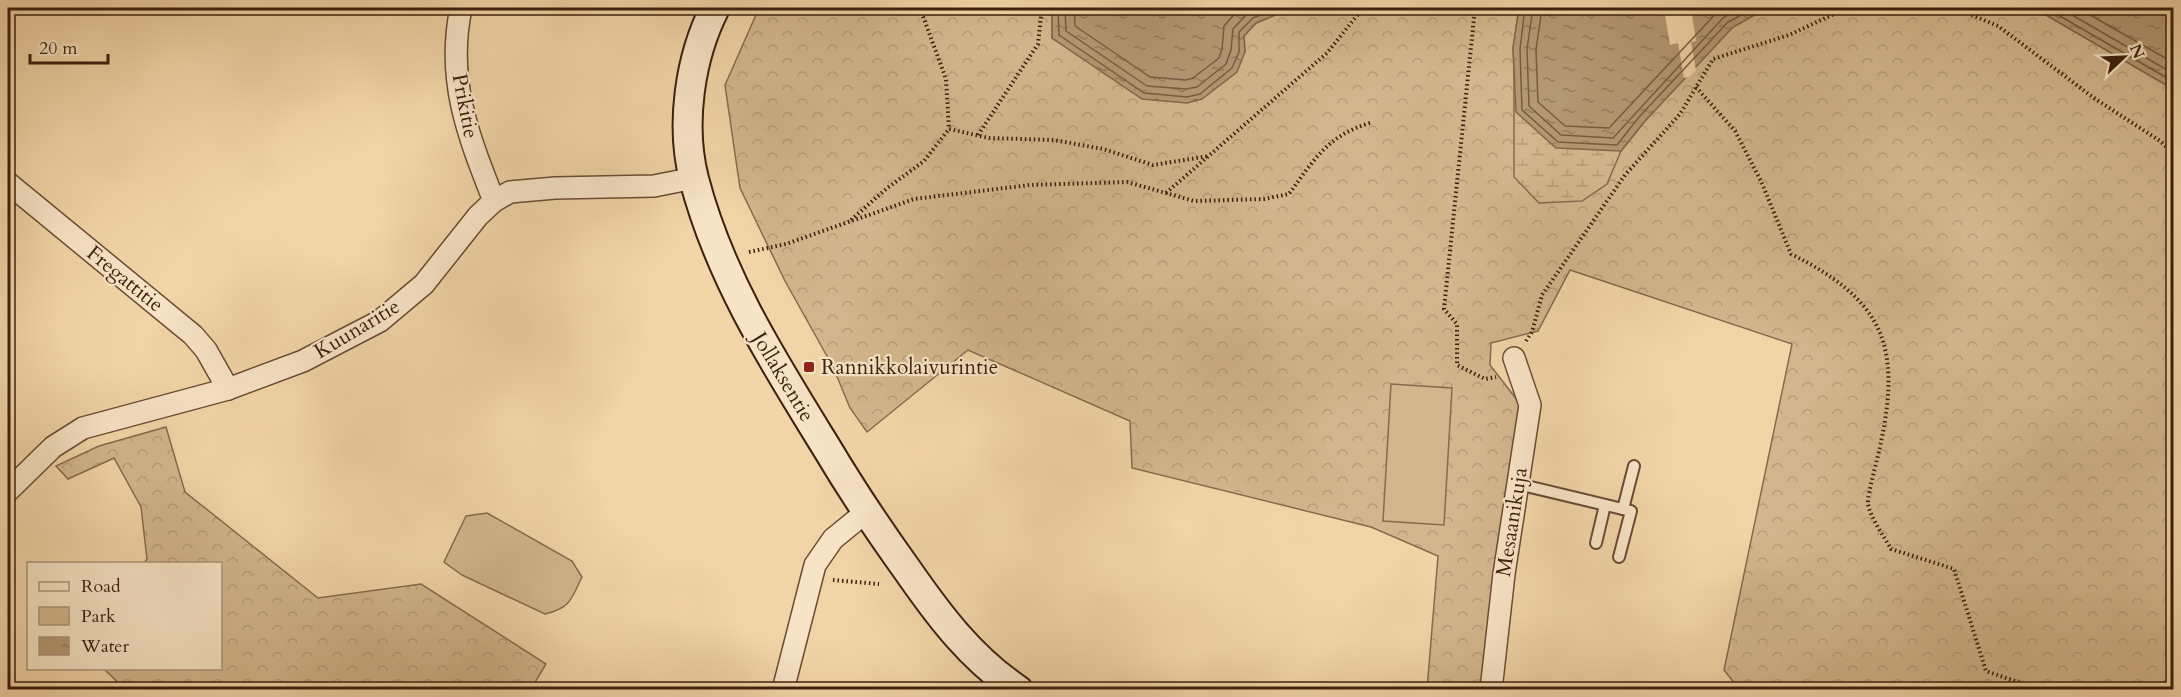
<svg xmlns="http://www.w3.org/2000/svg" width="2181" height="697" viewBox="0 0 2181 697" font-family="Cardo,serif">
<style>
.forest{fill:url(#forest-crowns);stroke:#886a4e;stroke-width:1.5}
.wetland{fill:url(#wetland-marsh);stroke:#886a4e;stroke-width:1.5}
.park{fill:#d3b68d;stroke:#886a4e;stroke-width:1.5}
.water{fill:url(#water-ripples);stroke:#84674b;stroke-width:1.5}
.pier{fill:#f2d5a7}
.lines{fill:none;stroke-linecap:round;stroke-linejoin:round}
.shore{stroke:#785b40;stroke-width:1.5}
.service-casing{stroke:#6a4c34;stroke-width:14}
.minor-casing{stroke:#6a4c34;stroke-width:24}
.secondary-casing{stroke:#3c1f0e;stroke-width:32}
.path{stroke:#3c1f0e;stroke-width:4;stroke-dasharray:1.5 3;stroke-linecap:butt}
.service{stroke:#f7e4c6;stroke-width:10}
.minor{stroke:#f7e4c6;stroke-width:21}
.secondary{stroke:#f7e4c6;stroke-width:28}
.poi-dot{fill:#8f2418;stroke:#f7e4c6;stroke-width:2}
.labels{text-anchor:middle;dominant-baseline:central;stroke-width:4.5;stroke-linejoin:round;paint-order:stroke}
.street-label{font-size:21px;fill:#3c1f0e;stroke:#f7e4c6}
.poi-label{font-size:21px;fill:#3c1f0e;stroke:#f7e4c6;text-anchor:start}
</style>
<defs>
<pattern id="forest-crowns" width="20" height="18" patternUnits="userSpaceOnUse" patternTransform="scale(1.5)"><rect width="20" height="18" fill="#d3b68d"/><path d="M2 6a3 3 0 1 1 6 0M12 15a3 3 0 1 1 6 0" fill="none" stroke="#b69c78"/></pattern>
<pattern id="wetland-marsh" width="20" height="14" patternUnits="userSpaceOnUse" patternTransform="scale(1.5)"><rect width="20" height="14" fill="#d3b68d"/><path d="M1 5h8M5 5V1M11 12h8M15 12V8" fill="none" stroke="#b69c78"/></pattern>
<pattern id="water-ripples" width="26" height="14" patternUnits="userSpaceOnUse" patternTransform="scale(1.5)"><rect width="26" height="14" fill="#b49773"/><path d="M2 4q2-2 4 0t4 0M15 11q2-2 4 0t4 0" fill="none" stroke="#947b5d"/></pattern>
</defs>
<rect width="100%" height="100%" fill="#f2d5a7"/>
<filter id="stains"><feTurbulence type="fractalNoise" baseFrequency=".00333" numOctaves="4"/><feColorMatrix values="0 0 0 0 .2 0 0 0 0 .09 0 0 0 0 .02 0 0 0 .5 -.17"/></filter>
<radialGradient id="worn" r=".72"><stop offset=".6" stop-color="#630" stop-opacity="0"/><stop offset="1" stop-color="#630" stop-opacity=".3"/></radialGradient>
<g class="forest">
<path d="M759,8H1052V38L1083,57L1245,52L1244,36L1256,23L1292,8H1519L1513,48L1516,112L1621,151L1644,122L1733,27L1767,8H2034L2173,89V689H1739L1724,670L1792,344L1570,270L1538,331L1491,343L1490,365L1521,405L1481,689H1427L1438,556L1371,527L1132,468L1130,421L968,350L867,432L850,408L833,367L785,281L740,188L725,85Z"/>
<path d="M166,427L185,492L318,598L421,584L546,664L531,689H125L104,669L220,668V564L144,563L147,559L141,507L114,458L68,479L56,466L99,446Z"/>
</g>
<path class="wetland" d="M1514,72L1644,122L1621,151L1607,184L1582,201L1539,203L1514,177Z"/>
<g class="park">
<path d="M1391,384L1452,388L1444,525L1383,521Z"/>
<path d="M487,513L572,561L582,577C571,599 571,608 545,614L462,575L444,562L466,516Z"/>
</g>
<g class="water">
<path d="M1052,8H1292L1256,23L1244,36L1245,52L1237,72L1202,99L1187,103L1142,99L1052,38Z"/>
<path d="M1519,8H1767L1733,27L1644,122L1621,151L1556,148L1516,112L1513,48Z"/>
<path d="M2034,8H2173V89Z"/>
</g>
<path class="pier" d="M1664,8H1691L1696,41L1691,42L1696,70L1689,77L1684,78L1678,43L1670,45Z"/>
<g class="lines">
<g class="shore">
<path d="M1058,8L1059,35L1144,93L1187,97L1200,94L1232,68L1239,52V32L1253,18L1277,8"/>
<path d="M1065,8L1066,31L1147,86L1186,89L1197,87L1226,64L1231,50L1233,29L1248,13L1259,8"/>
<path d="M1074,8L1075,26L1150,77L1186,80L1193,78L1219,58L1222,49L1224,26L1240,8"/>
<path d="M1525,8L1520,49L1522,110L1558,142L1617,145L1639,117L1728,22L1755,8"/>
<path d="M1533,8L1527,49L1529,106L1561,135L1613,138L1723,18L1739,8"/>
<path d="M1542,8L1536,50L1538,102L1565,126L1609,128L1721,8"/>
<path d="M2046,8L2174,82"/>
<path d="M2060,8L2174,74"/>
<path d="M2078,8L2174,63"/>
</g>
<g class="service-casing">
<g id="service">
<path d="M1518,484L1631,511L1619,557"/>
<path d="M1623,509L1634,466"/>
<path d="M1596,543L1605,505"/>
</g>
</g>
<g class="minor-casing">
<g id="minor">
<path d="M461,8C446,80 468,135 494,201"/>
<path d="M8,183L193,335L206,350L228,389"/>
<path d="M8,491L53,447L83,428L228,389L303,361L380,321L424,284L478,216L494,201L510,192L555,188L654,186L694,178"/>
<path d="M783,690L815,565L833,539L866,512"/>
<path d="M1491,690L1504,574L1530,405L1514,358"/>
</g>
</g>
<g class="secondary-casing">
<path id="secondary" d="M715,8C690,57 680,124 694,179C720,279 775,364 828,450C853,492 880,532 908,571C940,617 971,658 1018,690"/>
</g>
<g class="path">
<path d="M920,8L946,79L949,129L989,138L1054,140L1103,149L1153,165L1209,156"/>
<path d="M1475,8L1444,309L1457,324V365L1485,379L1496,377"/>
<path d="M1955,8L1998,26L2094,98L2160,141L2174,154"/>
<path d="M1696,87L1735,131L1761,181L1791,254C1881,299 1902,343 1881,442C1879,454 1867,495 1868,504C1871,519 1884,536 1891,549L1954,569L1986,671L2041,690"/>
<path d="M978,135L1038,44L1042,8"/>
<path d="M1166,193L1327,53L1363,8"/>
<path d="M851,220L886,189L924,161L949,129"/>
<path d="M749,252L786,244L914,199L1030,185L1127,182L1194,201L1264,199L1289,194C1313,161 1328,135 1370,123"/>
<path d="M1526,341L1532,332L1542,295L1625,175L1680,114L1713,59L1789,35L1847,8"/>
<path d="M833,580L879,584"/>
</g>
<use href="#service" class="service"/>
<use href="#minor" class="minor"/>
<use href="#secondary" class="secondary"/>
</g>
<rect class="poi-dot" x="803" y="361" width="12" height="12" rx="3"/>
<g class="labels">
<g class="street-label">
<text transform="translate(465 106) rotate(79)">Prikitie</text>
<text transform="translate(125 279) rotate(39)">Fregattitie</text>
<text transform="translate(357 329) rotate(-31)">Kuunaritie</text>
<text transform="translate(783 377) rotate(59)">Jollaksentie</text>
<text transform="translate(1512 522) rotate(-81)">Mesaanikuja</text>
</g>
<g class="poi-label">
<text x="821" y="367">Rannikkolaivurintie</text>
</g>
</g>
<rect width="2181" height="697" fill="none" stroke="#f2d5a7" stroke-width="30"/>
<rect x="9" y="9" width="2163" height="679" fill="none" stroke="#3c1f0e" stroke-width="3"/>
<rect x="15" y="15" width="2151" height="667" fill="none" stroke="#3c1f0e" stroke-width="1.5"/>
<rect x="27" y="562" width="195" height="108" fill="#f7e4c6" stroke="#ac957c" stroke-width="1.5"/>
<rect x="39" y="582" width="30" height="9" fill="#f7e4c6" stroke="#ac957c" stroke-width="1.5"/>
<text x="81" y="592" font-size="18" fill="#3c1f0e">Road</text>
<rect x="39" y="607" width="30" height="18" fill="#d3b68d" stroke="#ac957c" stroke-width="1.5"/>
<text x="81" y="622" font-size="18" fill="#3c1f0e">Park</text>
<rect x="39" y="637" width="30" height="18" fill="url(#water-ripples)" stroke="#ac957c" stroke-width="1.5"/>
<text x="81" y="652" font-size="18" fill="#3c1f0e">Water</text>
<g transform="translate(2124 57) rotate(67)" stroke="#f7e4c6" stroke-width="4.5" paint-order="stroke">
<path d="M0-4.5L10 22L0 15L-10 22Z" fill="#3c1f0e"/>
<text y="-9" font-size="16" font-weight="bold" text-anchor="middle" fill="#3c1f0e">N</text>
</g>
<path d="M30 54v9h78v-9" fill="none" stroke="#3c1f0e" stroke-width="3"/>
<text x="39" y="54" font-size="18" fill="#3c1f0e" stroke="#f7e4c6" stroke-width="4.5" paint-order="stroke">20 m</text>
<rect width="100%" height="100%" filter="url(#stains)"/>
<rect width="100%" height="100%" fill="url(#worn)"/>
</svg>
